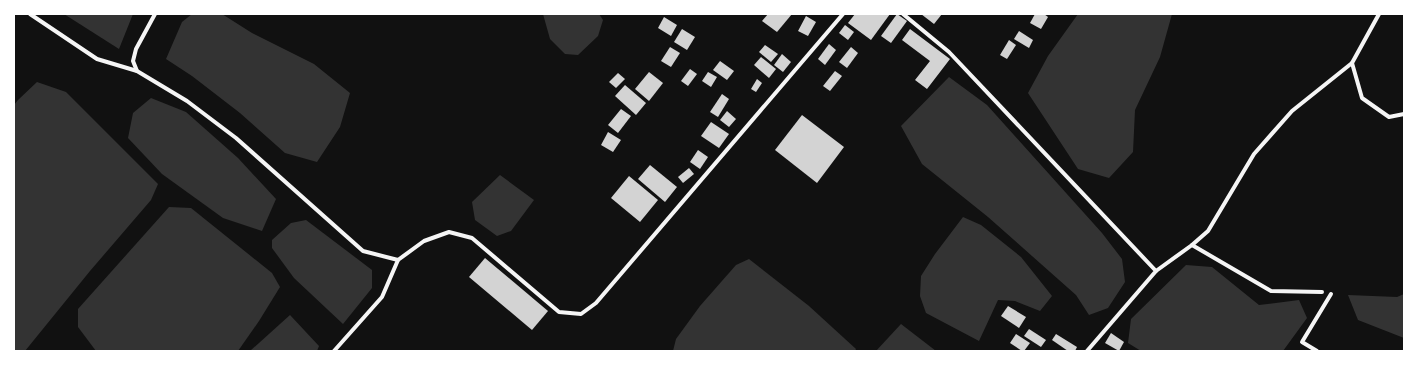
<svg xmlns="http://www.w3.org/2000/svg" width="1418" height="365" viewBox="0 0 1418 365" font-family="'Sofia Sans Condensed',sans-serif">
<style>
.water{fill:#333}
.building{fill:#d3d3d3}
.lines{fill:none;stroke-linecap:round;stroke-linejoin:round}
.minor{stroke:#f5f5f5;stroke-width:4}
</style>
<rect width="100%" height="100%" fill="#111"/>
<g class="water">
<path d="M64,14H133L119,49Z"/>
<path d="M192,14H222L252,33L314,64L350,93L340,127L317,162L285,153L240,113L192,76L166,59L182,22Z"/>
<path d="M543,14H599L603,20L598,36L578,55L565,54L550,39Z"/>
<path d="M1078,14H1172L1160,57L1135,110L1133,152L1109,178L1078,169L1028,93L1048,56Z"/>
<path d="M949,77L987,105L1102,233L1122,259L1125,282L1108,308L1089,315L1076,295L988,217L922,164L901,126Z"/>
<path d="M37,82L66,92L158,184L151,200L90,271L25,351H14V105L18,100Z"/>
<path d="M151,98L186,112L238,158L276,199L262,231L223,218L162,174L128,138L133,113Z"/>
<path d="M500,175L534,200L511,231L497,236L475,220L472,202Z"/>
<path d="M169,207L191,208L272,273L280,287L259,321L238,351H96L78,327V309Z"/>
<path d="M963,217L981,225L1021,257L1052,296L1040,311L1015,301L998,300L979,341L926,313L920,296L921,276L935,254Z"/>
<path d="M306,220L372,270V288L343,324L294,278L272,248V240L291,223Z"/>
<path d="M749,259L809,306L856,349L855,351H673L676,339L700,306L736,265Z"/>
<path d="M1186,265L1212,267L1259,305L1299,300L1307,318L1283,351H1141L1128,343L1131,319Z"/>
<path d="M1404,294V338L1358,320L1348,295L1397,297Z"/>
<path d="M290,315L319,346L317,351H250Z"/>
<path d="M901,324L936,351H876Z"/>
</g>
<g class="building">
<path d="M768,14H792L777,32L762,21Z"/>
<path d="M855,14H890L871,40L848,23Z"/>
<path d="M897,14L907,21L891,43L881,36Z"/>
<path d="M921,14H942L934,24Z"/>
<path d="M1035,14H1044L1048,17L1041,29L1030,23Z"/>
<path d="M806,16L816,22L808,36L798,31Z"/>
<path d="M664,17L677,25L671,36L658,28Z"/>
<path d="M845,25L854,32L848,40L839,33Z"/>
<path d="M682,29L695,37L687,50L674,42Z"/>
<path d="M910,29L950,59L927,89L915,80L930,61L902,40Z"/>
<path d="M1019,31L1033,40L1029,48L1014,39Z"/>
<path d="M1009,40L1016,45L1007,59L1000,55Z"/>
<path d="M829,44L836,50L825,65L818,59Z"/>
<path d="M765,45L778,54L771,62L759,52Z"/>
<path d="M670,47L680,53L671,67L661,61Z"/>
<path d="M851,47L858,53L847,68L839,62Z"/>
<path d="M782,54L791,62L783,72L774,65Z"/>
<path d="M761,57L776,69L769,78L754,65Z"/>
<path d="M720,61L734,71L727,80L713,70Z"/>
<path d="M690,69L697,74L688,86L681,81Z"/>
<path d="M835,71L842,76L830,91L823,86Z"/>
<path d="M649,72L663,83L649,101L635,89Z"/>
<path d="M708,72L717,77L711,87L702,81Z"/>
<path d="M618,73L625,79L616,88L609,82Z"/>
<path d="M757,79L762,83L756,92L751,89Z"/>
<path d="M625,85L646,103L636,115L615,96Z"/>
<path d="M722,94L729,99L718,117L710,112Z"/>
<path d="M621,109L631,116L618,133L608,125Z"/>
<path d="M727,111L736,119L729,127L720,120Z"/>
<path d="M802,115L844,147L817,183L775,150Z"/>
<path d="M711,122L729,134L719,148L701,136Z"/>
<path d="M608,132L621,140L613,152L601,145Z"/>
<path d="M698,150L708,157L700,169L690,162Z"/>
<path d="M650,165L677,187L665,202L638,179Z"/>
<path d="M689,168L694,174L683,183L678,177Z"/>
<path d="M629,176L658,200L640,222L611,198Z"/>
<path d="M485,258L548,311L532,330L469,277Z"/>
<path d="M1008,306L1026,317L1019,328L1001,316Z"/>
<path d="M1029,329L1046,340L1041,347L1024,336Z"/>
<path d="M1111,333L1124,342L1119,351L1105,343Z"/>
<path d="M1016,334L1030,343L1024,351H1022L1010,343Z"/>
<path d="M1056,334L1077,347L1075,351H1068L1052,340Z"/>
</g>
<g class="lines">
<g class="minor">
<path d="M30,14L97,59L137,71"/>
<path d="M155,14L136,49L133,61L137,71L187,101L236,138L363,251L398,260L424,241L449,232L472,238L559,312L581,314L596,303L843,14"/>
<path d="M903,14L949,52L1156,271L1087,351"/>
<path d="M1352,63L1362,98L1389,117L1404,114"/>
<path d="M1192,245L1271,291L1322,292"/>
<path d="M1156,271L1192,245L1208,231L1254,154L1292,111L1352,63L1379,14"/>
<path d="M334,351L382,297L398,260"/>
<path d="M1317,351L1302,342L1331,294"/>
</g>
</g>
<rect width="1418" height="365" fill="none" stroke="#ffffff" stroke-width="30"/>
</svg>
